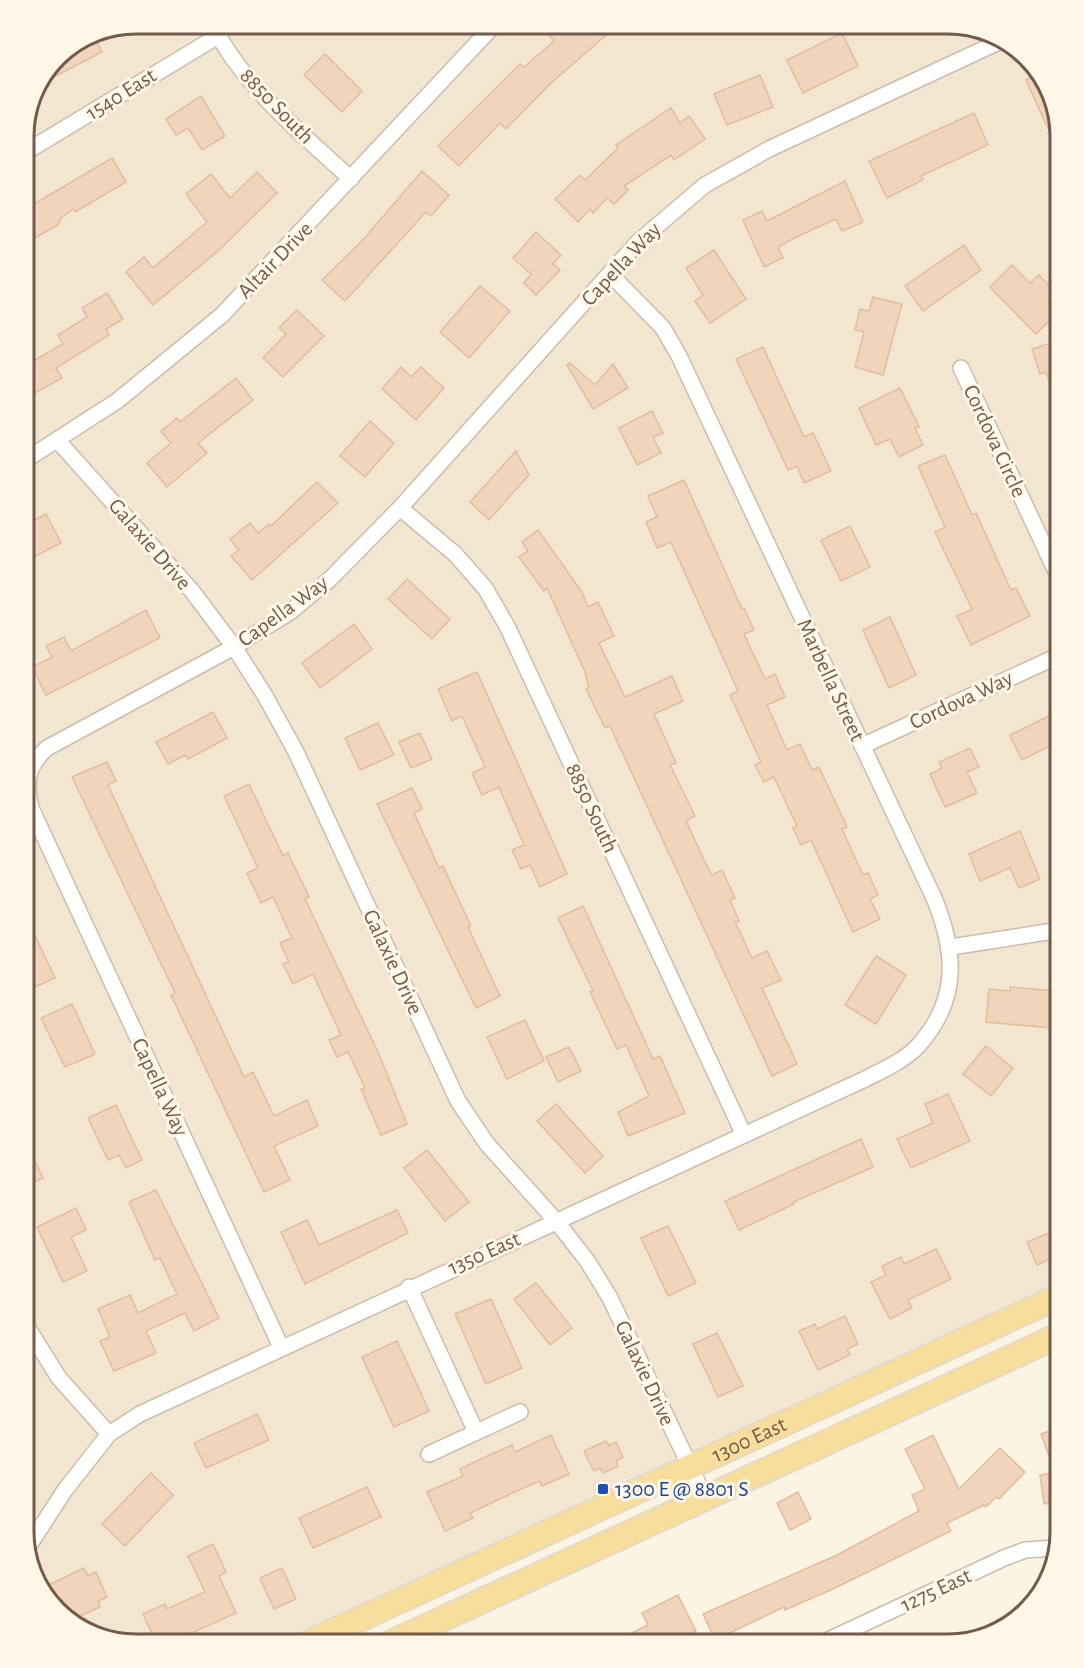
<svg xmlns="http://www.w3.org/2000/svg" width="1084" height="1668" viewBox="0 0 1084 1668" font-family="'Alegreya Sans',sans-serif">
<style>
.residential{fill:#f2e6d1}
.building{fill:#f0d4bb;stroke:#e2bc9c;stroke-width:1.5}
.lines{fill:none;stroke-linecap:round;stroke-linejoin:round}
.minor-casing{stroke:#ccbcaa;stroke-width:18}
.primary-casing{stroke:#ddd8d4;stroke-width:27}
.minor{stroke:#fff;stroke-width:15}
.primary{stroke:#f8de9d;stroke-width:24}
.transit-dot{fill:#1a4fb4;stroke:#fef7e8;stroke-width:2}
.labels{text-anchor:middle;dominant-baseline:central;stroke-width:6;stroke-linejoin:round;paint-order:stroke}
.street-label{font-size:22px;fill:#725b4a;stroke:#fef7e8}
.transit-label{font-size:22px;fill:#164399;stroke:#fef7e8;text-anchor:start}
.rim{fill:none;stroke:#725b4a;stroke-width:3}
</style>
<rect width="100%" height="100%" fill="#fbf4e2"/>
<path class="residential" d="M136,24H955L1004,39L1045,80L1060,136V1282L275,1644H129L80,1629L39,1588L24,1532V129L57,57L93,32Z"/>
<g class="building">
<path d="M539,24H619L551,83L506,129L500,123L459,166L438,146L520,64L524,67L554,41Z"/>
<path d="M92,33L102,52L46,81L57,57Z"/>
<path d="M842,33L858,66L803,93L787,60Z"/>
<path d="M325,54L362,91L342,112L304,75Z"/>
<path d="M1039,74L1045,80L1059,132L1051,135L1026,80Z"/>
<path d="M760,75L773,107L727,125L714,94Z"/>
<path d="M201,96L225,136L202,150L188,128L176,135L166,119Z"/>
<path d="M671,108L680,123L689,116L705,139L674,160L671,155L624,186L628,190L614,204L607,198L593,213L590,209L578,222L555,199L580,175L585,180L618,148L616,145Z"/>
<path d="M974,113L988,145L921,176L923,180L887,198L869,161Z"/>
<path d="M112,158L126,182L75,212L73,209L61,218L58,225L24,244V210Z"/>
<path d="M422,171L449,195L431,216L426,212L345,301L322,280L362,241Z"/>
<path d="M257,172L277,193L218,251L153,305L126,272L144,257L153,268L207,222L186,194L211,174L230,198Z"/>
<path d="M845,181L863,222L842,231L836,219L796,237L778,247L783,258L764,267L743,220L762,211L767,221Z"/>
<path d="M536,232L561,255L553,264L560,270L536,295L524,283L531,274L513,258Z"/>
<path d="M964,245L981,270L923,311L905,286Z"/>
<path d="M714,250L746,299L710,323L695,301L703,295L686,268Z"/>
<path d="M1012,265L1030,283L1039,275L1057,294L1048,302L1058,312L1036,334L990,287Z"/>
<path d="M480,286L510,311L469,358L440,332Z"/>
<path d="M107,293L123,319L106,329L109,335L56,368L62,378L24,399V342L35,360L63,344L58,335L87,317L82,308Z"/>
<path d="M873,297L902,304L883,375L855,367L864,332L855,330L860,309L869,311Z"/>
<path d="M297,310L324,336L283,377L263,358L286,334L279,328Z"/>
<path d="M1060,340V405H1057L1046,372L1040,374L1032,349Z"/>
<path d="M763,347L804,437L813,433L831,471L804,483L797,466L788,470L736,359Z"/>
<path d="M570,363L595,385L613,364L628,388L593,409L567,365Z"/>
<path d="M401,367L411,377L421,367L444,388L416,420L382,389Z"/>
<path d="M236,378L253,400L198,443L207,453L167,487L147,463L171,443L161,431L177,418L180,422Z"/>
<path d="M900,388L919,427L915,428L923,445L899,457L890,439L876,445L859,408Z"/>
<path d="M652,411L663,433L653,437L661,453L637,465L619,428Z"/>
<path d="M370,421L394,443L365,477L340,456Z"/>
<path d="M516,451L529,475L489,520L470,502Z"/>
<path d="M945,455L972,515L976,513L1011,590L1016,588L1030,616L971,645L957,616L972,609L935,532L945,527L918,466Z"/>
<path d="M684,480L742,609L744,608L754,630L744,634L765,679L775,674L785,697L767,705L787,750L800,744L812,770L819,767L847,827L842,829L863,875L868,873L878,895L870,899L880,919L853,932L811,840L801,845L793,828L797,826L774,777L764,782L755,765L761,762L730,695L738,691L671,542L657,548L646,522L657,517L648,496Z"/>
<path d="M317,482L338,503L252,580L231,556L239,550L230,539L250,523L258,533L269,524L271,526Z"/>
<path d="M46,514L61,543L24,562V525Z"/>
<path d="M850,526L870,567L841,581L821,540Z"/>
<path d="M538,530L582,592L588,607L598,602L614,636L599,643L625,697L672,676L683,701L654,714L676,763L670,765L695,816L686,821L708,868L712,875L722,870L735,898L730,900L739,921L735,922L752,958L767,951L781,980L762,988L797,1064L772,1076L610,726L605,728L586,689L589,687L585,672L547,588L544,591L519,557L528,551L522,542Z"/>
<path d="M407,579L450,619L432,639L388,599Z"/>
<path d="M146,610L160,638L46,695L32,667L52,657L46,646L64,637L71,651Z"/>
<path d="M890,617L916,675L889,688L863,630Z"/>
<path d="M354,624L372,649L320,688L302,663Z"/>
<path d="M477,672L567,874L540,887L530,865L521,869L512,850L524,845L499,787L482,795L472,773L485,767L462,716L452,721L438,689Z"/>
<path d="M213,712L227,738L188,759L185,755L168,764L156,742Z"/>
<path d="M1051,715L1060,732V741L1022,760L1010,735Z"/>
<path d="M378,723L394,755L360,770L345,738Z"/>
<path d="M420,733L432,759L411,768L399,742Z"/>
<path d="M970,748L979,767L967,772L977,793L945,807L930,774L942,768L939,762Z"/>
<path d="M107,762L116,781L108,785L244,1077L253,1072L274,1116L307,1100L318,1126L274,1146L290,1180L264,1192L171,995L175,993L72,777Z"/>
<path d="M249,784L283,856L288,853L309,897L305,899L379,1054L407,1124L381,1135L361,1089L365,1088L348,1052L337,1057L329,1040L341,1035L313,974L293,984L283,964L289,962L280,943L292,938L273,897L261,903L247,873L258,868L224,796Z"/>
<path d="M412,788L422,809L414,813L439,868L443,866L471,926L468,927L500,996L476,1008L377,804Z"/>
<path d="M1020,831L1040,879L1019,888L1010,868L980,881L969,854Z"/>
<path d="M583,906L653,1059L660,1056L685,1113L628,1136L618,1112L649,1096L626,1045L617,1049L590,992L593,991L558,918Z"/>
<path d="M24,912L55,978L24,992Z"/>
<path d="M876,956L906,975L876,1024L845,1005Z"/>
<path d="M1010,987L1054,991L1051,1028L986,1022L989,989L1010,991Z"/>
<path d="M72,1004L95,1054L65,1067L41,1018Z"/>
<path d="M525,1020L544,1061L507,1079L487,1037Z"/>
<path d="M986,1046L1013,1068L991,1096L963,1074Z"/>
<path d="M569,1047L581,1071L558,1082L546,1057Z"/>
<path d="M948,1094L970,1141L911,1168L897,1139L933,1123L925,1104Z"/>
<path d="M556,1104L603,1156L585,1173L537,1121Z"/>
<path d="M116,1105L142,1160L126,1168L119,1155L108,1160L88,1118Z"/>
<path d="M24,1137L43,1178L24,1187Z"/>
<path d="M861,1139L873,1167L793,1202L794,1204L739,1230L725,1201Z"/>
<path d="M427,1150L469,1202L445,1221L404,1168Z"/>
<path d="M156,1190L219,1318L194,1331L185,1313L146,1331L156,1353L114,1371L100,1341L110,1337L98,1309L130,1295L138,1313L177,1294L160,1258L155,1260L129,1202Z"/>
<path d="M76,1208L86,1230L71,1237L87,1271L63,1282L37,1227Z"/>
<path d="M397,1210L408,1233L305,1284L281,1232L307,1220L319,1245Z"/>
<path d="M668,1226L696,1283L668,1296L641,1238Z"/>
<path d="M1049,1233L1059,1255L1037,1265L1027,1242Z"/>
<path d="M936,1249L951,1279L908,1300L912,1308L890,1319L871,1282L886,1275L882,1266L901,1257L904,1264Z"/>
<path d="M536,1283L572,1328L550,1345L514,1299Z"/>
<path d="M491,1299L522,1368L486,1384L455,1314Z"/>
<path d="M845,1316L858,1344L847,1349L850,1355L818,1370L799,1331L815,1324L817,1329Z"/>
<path d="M717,1333L743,1386L718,1397L693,1344Z"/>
<path d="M397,1341L429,1411L394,1427L362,1357Z"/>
<path d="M257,1414L269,1440L206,1468L194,1443Z"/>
<path d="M1060,1427V1502L1044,1504L1040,1475L1055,1472L1041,1434Z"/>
<path d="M551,1435L569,1474L542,1486L539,1481L502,1498L470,1513L473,1518L445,1531L427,1492L463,1476L460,1469L483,1458L512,1445L515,1452Z"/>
<path d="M933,1435L959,1489L1000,1448L1025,1472L999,1499L996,1497L986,1507L984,1505L947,1523L951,1531L835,1588L785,1610L784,1607L715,1640L703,1614L837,1555L919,1511L912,1495L925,1489L905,1449Z"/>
<path d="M606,1441L609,1446L616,1442L623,1457L616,1461L618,1466L603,1473L600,1468L594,1471L584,1451Z"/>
<path d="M151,1473L173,1495L125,1546L102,1524Z"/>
<path d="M367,1487L381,1517L313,1548L299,1518Z"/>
<path d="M798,1492L811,1519L790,1530L777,1503Z"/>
<path d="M213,1544L226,1572L219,1576L236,1613L168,1644H157L143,1614L165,1604L167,1609L205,1592L188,1556Z"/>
<path d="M84,1568L88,1576L96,1572L107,1597L98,1601L100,1607L71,1620L40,1589Z"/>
<path d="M282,1568L296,1599L274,1609L260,1578Z"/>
<path d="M678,1595L696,1631L669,1644H610L648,1625L642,1613Z"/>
</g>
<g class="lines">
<g class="minor-casing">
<g id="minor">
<path d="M212,24C244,87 300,132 351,179"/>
<path d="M24,153L218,36"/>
<path d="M961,368L1060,580"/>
<path d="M58,441L192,591L234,647L264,694L296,752L458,1101L487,1144L557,1222L588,1262L610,1298L705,1498"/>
<path d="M24,461L117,401L222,315L495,24"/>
<path d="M400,508L455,554L485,588L507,626L744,1135"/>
<path d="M862,746L1060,655"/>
<path d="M951,947L1060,930"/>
<path d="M409,1287L476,1432"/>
<path d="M24,1322L59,1378L109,1434"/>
<path d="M281,1347L31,808C25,782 27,766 47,748L234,647L290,612L330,579L400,508L638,242L705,185L769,149L1005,39"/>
<path d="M429,1454L520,1412"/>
<path d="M28,1547L65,1490L109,1434L140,1414L863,1080C881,1071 904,1061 918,1046C960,999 956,952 934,898L679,356L663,328L610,274"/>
<path d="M820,1644L1004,1558L1025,1550L1056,1548"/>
</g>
</g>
<g class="primary-casing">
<g id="primary">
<path id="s1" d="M306,1644L1060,1296"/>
<path d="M388,1644L1060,1335"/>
</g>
</g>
<use href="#minor" class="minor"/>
<use href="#primary" class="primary"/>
</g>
<rect class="transit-dot" x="597" y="1483" width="12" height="12" rx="3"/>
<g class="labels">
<g class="street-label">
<text transform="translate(121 94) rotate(-32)">1540 East</text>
<text transform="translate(277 106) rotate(46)">8850 South</text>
<text transform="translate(275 260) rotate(-46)">Altair Drive</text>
<text transform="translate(621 264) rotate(-47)">Capella Way</text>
<text transform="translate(995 441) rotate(65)">Cordova Circle</text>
<text transform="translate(150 544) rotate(49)">Galaxie Drive</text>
<text transform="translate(283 611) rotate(-36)">Capella Way</text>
<text transform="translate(831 680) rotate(65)">Marbella Street</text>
<text transform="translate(961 700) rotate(-25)">Cordova Way</text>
<text transform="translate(592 808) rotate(65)">8850 South</text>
<text transform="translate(393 962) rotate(65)">Galaxie Drive</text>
<text transform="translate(160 1087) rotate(65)">Capella Way</text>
<text transform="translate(484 1253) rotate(-24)">1350 East</text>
<text transform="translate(645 1373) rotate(65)">Galaxie Drive</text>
<text stroke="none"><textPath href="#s1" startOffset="488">1300 East</textPath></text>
<text transform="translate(936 1590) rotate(-25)">1275 East</text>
</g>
<g class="transit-label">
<text x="615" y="1489">1300 E @ 8801 S</text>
</g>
</g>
<path d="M0 0H1084V1668H0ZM136 34H948A102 102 0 0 1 1050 136V1532A102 102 0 0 1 948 1634H136A102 102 0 0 1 34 1532V136A102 102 0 0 1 136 34Z" fill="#fef7e8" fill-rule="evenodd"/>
<path class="rim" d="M136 34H948A102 102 0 0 1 1050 136V1532A102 102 0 0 1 948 1634H136A102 102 0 0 1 34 1532V136A102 102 0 0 1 136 34Z"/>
</svg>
